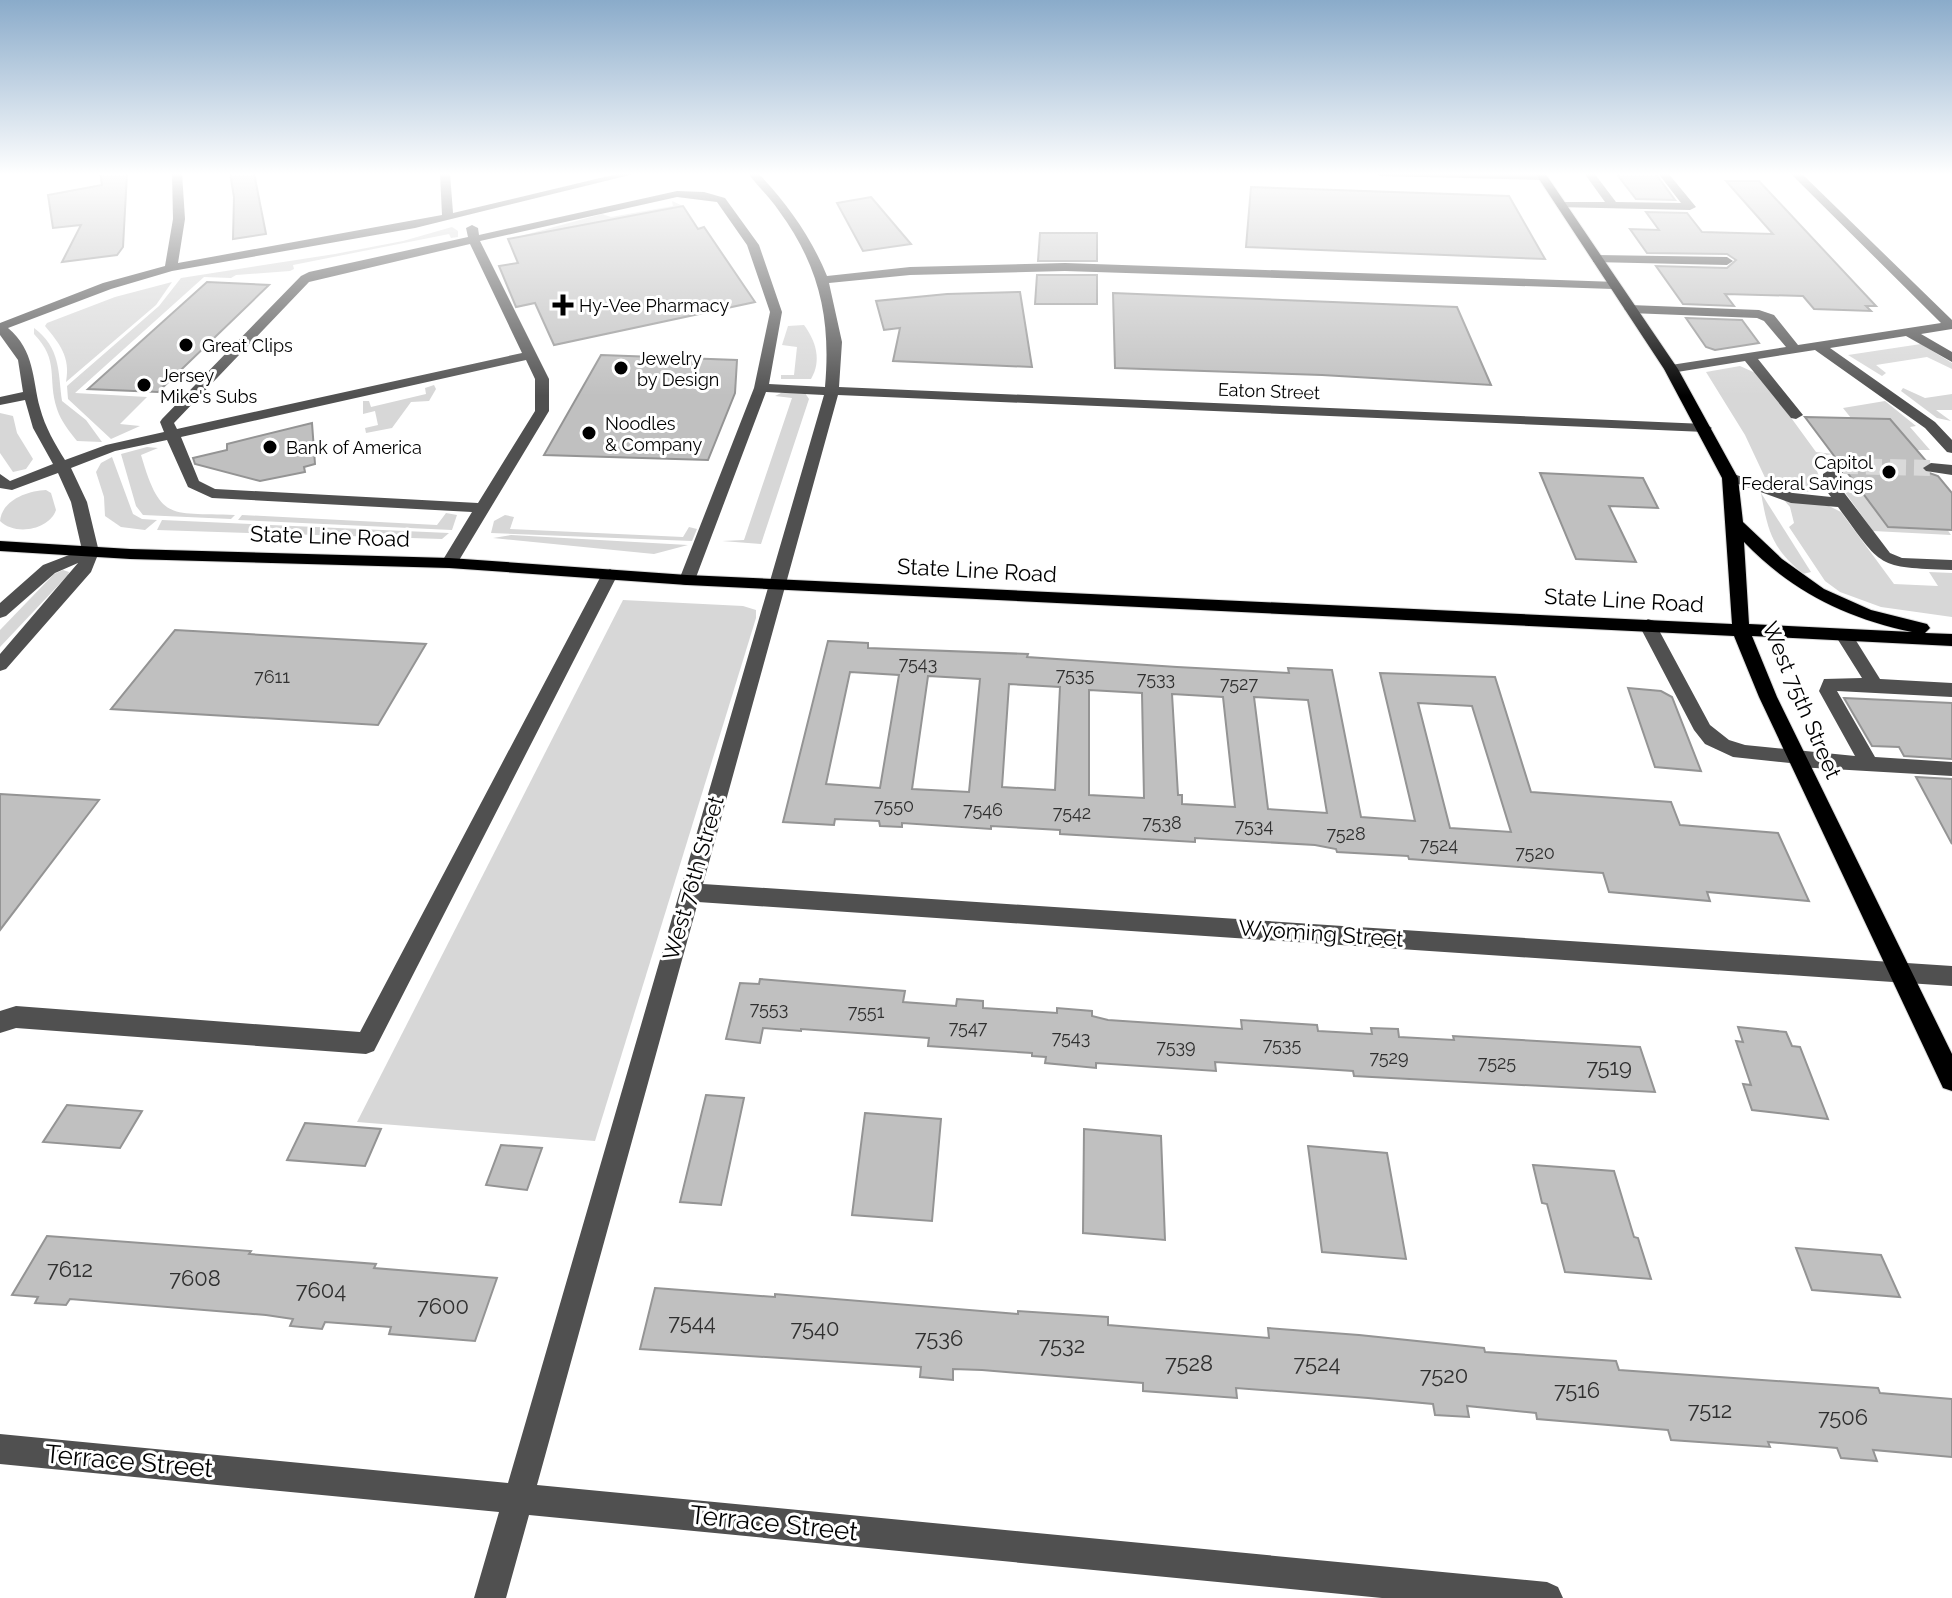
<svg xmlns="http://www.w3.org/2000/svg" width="1952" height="1598" viewBox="0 0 1952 1598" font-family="Raleway,sans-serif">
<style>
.green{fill:#d7d7d7}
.building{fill:#c0c0c0;stroke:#949494;stroke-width:2;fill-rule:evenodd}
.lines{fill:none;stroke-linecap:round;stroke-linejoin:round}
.minor-tunnel{stroke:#d9d9d9;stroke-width:16;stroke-dasharray:16 8;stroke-linecap:butt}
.major-casing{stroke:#dbdbdb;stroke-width:2}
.minor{fill:#505050;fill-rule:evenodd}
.major{fill:#000;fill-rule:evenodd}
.poi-dot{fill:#000;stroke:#fff;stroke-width:3}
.labels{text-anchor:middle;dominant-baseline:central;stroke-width:6;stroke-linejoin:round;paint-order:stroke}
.far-poi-label{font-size:18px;fill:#000;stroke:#fff;text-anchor:start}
.far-street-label{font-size:18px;fill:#000;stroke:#fff}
.number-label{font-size:18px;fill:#303030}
.street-label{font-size:22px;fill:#000;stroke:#fff}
.near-number-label{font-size:22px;fill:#303030}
.near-street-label{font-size:26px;fill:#000;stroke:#fff}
</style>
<rect width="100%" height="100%" fill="#fff"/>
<g class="green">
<path d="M672,201L683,206L517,237L602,214L611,217L673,206Z"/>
<path d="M452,227L458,231V237L451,238L449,234L293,265L294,269L290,271L236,275L231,278L204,277L75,393L147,397L120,424L140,426L111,439L68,399L67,386L159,306L181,278L335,254L403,241Z"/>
<path d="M172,282L156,305L66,382C71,357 59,343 45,326L47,323L115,297Z"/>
<path d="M804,325C816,341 822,361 811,379H781V375H794L797,347L782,345L788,326Z"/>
<path d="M34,328C61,348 58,372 62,401L86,420L102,442L77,441C69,431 61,421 57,409C47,378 60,361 34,334Z"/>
<path d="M1921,344L1952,363V369L1927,357L1876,365L1886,373L1882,376L1848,355Z"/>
<path d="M1740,366L1760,375L1816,452L1833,454L1820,456L1814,463L1823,487L1803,493L1779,490L1768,484L1745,435L1706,372Z"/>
<path d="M434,385L436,389L429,401L411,402L392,428L366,433L365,428L378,425L375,411L363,414V401H369L371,407L426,394L425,388Z"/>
<path d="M1903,388L1925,398L1952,394V410H1936L1951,421L1937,418L1901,391Z"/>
<path d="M781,393H805L809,399L761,544L722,541L744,540L792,398L775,396Z"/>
<path d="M1885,401L1916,426L1910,427L1930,450H1916L1890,420L1851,418L1843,408Z"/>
<path d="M0,413L13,416L17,433L33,459L26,469L13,472L0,453Z"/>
<path d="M147,447L158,448L141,455C161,523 170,512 235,515L231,519L143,515L136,506L121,454Z"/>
<path d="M112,457L133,514L142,519L157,520L145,530L121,527L105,516L104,497L96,472L101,463Z"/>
<path d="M1855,483L1888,527L1947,529L1951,535L1873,531L1844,491L1845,486Z"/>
<path d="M46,490L51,493L56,510C49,530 15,536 0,521C2,500 27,491 46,490Z"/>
<path d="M1761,493L1811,572L1803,574C1772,548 1768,532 1761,493Z"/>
<path d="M1784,500L1829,506L1841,512L1894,584L1938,586L1929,572L1952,573V617L1881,607L1840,592L1825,581L1789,527L1794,523L1790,507Z"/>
<path d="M446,513L457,515L452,530L238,520L242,515L437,525Z"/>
<path d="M505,515L514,517L510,529L683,537L689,527L697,529L692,541L491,533L494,521Z"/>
<path d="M162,520L449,533L442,539L157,530Z"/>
<path d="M511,535L688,545L654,554L493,538Z"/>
<path d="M63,570L69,572L68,575L0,647V630L54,574Z"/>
<path d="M623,600L743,606L756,610V618L595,1141L357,1122Z"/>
</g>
<g class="building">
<path d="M100,173H127L123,247L117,255L62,262L81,225L53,228L48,195L102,185Z"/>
<path d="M230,173H254L266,234L233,239L234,197Z"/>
<path d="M1616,173H1655L1675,200L1636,199Z"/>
<path d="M1726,181H1759L1876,306H1866L1871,311L1814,309L1803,296L1725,294L1734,306L1683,304L1656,266L1727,268L1736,260L1727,254L1647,253L1630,229L1659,230L1646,212L1687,213L1702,232L1773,234Z"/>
<path d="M1251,187L1509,196L1545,259L1246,247Z"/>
<path d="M871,197L911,244L863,251L837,203Z"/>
<path d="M683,206L698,229L704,227L755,302L554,345L535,303L516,307L499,266L518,263L508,239Z"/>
<path d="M1040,233H1097V261H1038Z"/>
<path d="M1037,275H1097V304H1035Z"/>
<path d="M207,282L269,285L158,392L88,389Z"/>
<path d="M1020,292L1032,367L893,361L900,328L884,330L876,301L947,294Z"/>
<path d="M1113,293L1457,307L1491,385L1322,375L1115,368Z"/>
<path d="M1686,318L1742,320L1759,343L1715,350L1706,347Z"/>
<path d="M601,355L737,360L735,393L708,460L544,455Z"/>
<path d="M1805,417L1890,419L1927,462L1921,470L1938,476L1952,493V530L1888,527L1847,472L1850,463L1843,459L1838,461Z"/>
<path d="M312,423L315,464L304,467L305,472L260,481L195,464L193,458L227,450V444Z"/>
<path d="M1540,473L1643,478L1658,508L1609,506L1636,562L1576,559Z"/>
<path d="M175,630L426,644L378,725L111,709Z"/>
<path d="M828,641L868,643V648L1028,654L1027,657L1177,667L1289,673L1288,668L1332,670L1361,817L1415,821L1380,673L1495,677L1531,792L1671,802L1680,825L1778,833L1809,901L1707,892L1710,901L1609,892L1603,873L1409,859L1408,856L1337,852L1336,849L1315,845L1195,838V842L1060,834V830L991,826V829L902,823V827L880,826L879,821L835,819L834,825L783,822ZM850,672L899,675L880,788L826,784ZM928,676L980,679L969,792L912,789ZM1009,684L1060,687L1055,790L1002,787ZM1089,690L1142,693L1144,798L1089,795ZM1172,694L1223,697L1235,807L1182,804V795H1178ZM1254,697L1308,700L1327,813L1268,809ZM1418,703L1472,706L1511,832L1450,828Z"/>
<path d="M1628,688L1661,691L1672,697L1701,771L1655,767Z"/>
<path d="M1844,698L1952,703V759L1904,756L1899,747L1872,746Z"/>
<path d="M1916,777L1952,779V844Z"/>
<path d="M0,794L99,800L0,930Z"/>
<path d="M760,979L905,991L903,1002L956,1006L957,999L983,1001V1008L1057,1013V1008L1092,1011V1016L1108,1020L1242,1029L1241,1020L1317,1025L1318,1031L1372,1034L1371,1028L1398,1029L1399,1037L1454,1040L1453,1036L1640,1047L1655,1092L1354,1076L1353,1071L1215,1062L1216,1071L1096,1063V1068L1045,1063L1046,1057L1032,1056V1053L928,1046L929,1038L801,1029V1031L763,1028L760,1043L726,1039L740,983L759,984Z"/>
<path d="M1738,1027L1786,1032L1792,1046L1800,1047L1828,1119L1752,1110L1743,1084L1751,1085L1736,1041L1743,1042Z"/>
<path d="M706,1095L744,1098L721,1205L680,1202Z"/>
<path d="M67,1105L142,1111L120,1148L43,1142Z"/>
<path d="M865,1113L941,1119L932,1221L852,1215Z"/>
<path d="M305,1123L381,1129L365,1166L287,1160Z"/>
<path d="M1084,1129L1161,1136L1165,1240L1083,1233Z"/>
<path d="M501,1145L542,1148L527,1190L486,1185Z"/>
<path d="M1308,1146L1387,1153L1406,1259L1322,1252Z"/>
<path d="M1533,1165L1614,1171L1634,1237L1638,1238L1651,1279L1565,1272L1547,1204L1542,1203Z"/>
<path d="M47,1236L251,1251L249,1254L376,1264L374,1268L497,1278L475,1341L389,1334L391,1327L325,1322L322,1329L290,1326L293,1319L266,1315L70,1299L66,1305L35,1303L38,1297L12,1295Z"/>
<path d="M1796,1248L1881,1255L1900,1297L1812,1290Z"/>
<path d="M655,1288L775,1297V1294L1018,1314V1311L1108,1317V1325L1269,1338L1268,1328L1359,1335L1484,1348L1485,1352L1616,1361L1619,1370L1878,1388L1880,1393L1952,1399V1457L1873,1450L1877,1461L1841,1458L1837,1448L1768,1442L1770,1447L1671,1440L1668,1430L1537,1419L1536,1413L1467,1406L1469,1417L1435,1415L1433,1404L1368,1398L1236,1388L1237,1398L1143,1391V1383L982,1370L953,1369V1380L920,1377L921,1367L640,1349Z"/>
</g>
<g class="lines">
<path class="minor-tunnel" d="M1842,466L1931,468"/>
<g class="major-casing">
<path id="major" d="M1535,173H1545L1678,369L1738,478L1743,522L1782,559L1824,589L1871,610L1927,624L1930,628L1925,633L1952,634V646L1752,636L1777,697L1952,1054V1091L1943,1088L1759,697L1734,636L687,585L449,568L130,559L0,551V541L130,549L449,558L687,575L1732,624L1722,478L1664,369ZM1744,542C1791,591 1846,618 1912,632L1749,624Z"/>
</g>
<g class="minor">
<path d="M172,173H182L185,219L178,263L442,215L440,173H450L453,213L621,173H638L415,228L172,271L111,289L8,328C35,351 32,378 40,408C45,427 55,444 65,460L106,445L164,432L160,422L162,419L301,276L309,272L468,237L466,228L472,225L478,228L479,235L677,191L704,192L725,198L759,245L782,312L769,384L825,387C831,319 820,267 779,211C770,197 757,186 748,173H758C787,203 811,237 827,276L910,267L1065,263L1617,282L1619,285L1613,289L1065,271L910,275L829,283L842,342L839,387L1705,424L1712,428L1705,432L838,395L703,884L1952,966V986L698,902L537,1485L1547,1582L1558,1587L1563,1598H1382L529,1515L506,1598H474L499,1512L0,1464V1434L508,1483L824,395L766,392L695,580L687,585L681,584L679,580L754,388L770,312L747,245L717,202L677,197L480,241L549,379V411L455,567H443L441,563L472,512L212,498L188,487L167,440L115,451L71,468L87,502L99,552L91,572L6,669L0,671V654L78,563L55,573L6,616L0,618V603L43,565L82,550L71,502L58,473L12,490L0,488V474L10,481L53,464L33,428L25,400L0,405V397L23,392L18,360L0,335V323L103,283L165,266L173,219ZM470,244L522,353L177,429L174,423L309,282ZM526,360L535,379V411L478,503L215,489L199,481L181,437Z"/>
<path d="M1375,173L1543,174L1548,177L1543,180L1380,176Z"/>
<path d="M1584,173H1594L1616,202L1681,203L1658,173H1668L1696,207L1690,210L1557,207V203L1561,202H1605Z"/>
<path d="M1790,173H1801L1952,320V329L1921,334L1952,352V362L1906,336L1830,348L1935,422L1952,440V453L1947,452L1925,428L1815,350L1758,359L1803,415L1796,419L1791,418L1745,361L1671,373L1664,369L1671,365L1786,347L1764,321L1757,318L1630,313L1624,309L1630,305L1759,310L1774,315L1798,345L1941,323Z"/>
<path d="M1597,255L1727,257L1733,261L1727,265L1593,262V256Z"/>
<path d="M1842,462L1849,466L1839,476V486L1890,553L1902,558L1952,560V570C1875,567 1883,568 1838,507L1791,503L1722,478L1730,473L1793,493L1831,497L1823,486V474Z"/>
<path d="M1931,463L1952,465V475L1926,471L1923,468Z"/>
<path d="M610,569L618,574L374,1051L366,1054L16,1028L0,1033V1011L16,1006L360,1032L602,574Z"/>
<path d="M1648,619L1654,621L1710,725L1729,740L1745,745L1855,756L1819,691L1824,679L1862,678L1835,635L1844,629L1850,631L1880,679L1952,683V697L1837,691L1875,757L1952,762V776L1798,767L1790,763L1733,757L1705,744L1694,730L1639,625Z"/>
</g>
<use href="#major" class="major"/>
</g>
<linearGradient id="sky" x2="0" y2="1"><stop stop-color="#8aabca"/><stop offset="0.44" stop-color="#fff"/><stop offset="1" stop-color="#fff" stop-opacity="0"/></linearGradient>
<rect width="1952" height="396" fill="url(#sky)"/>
<g class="poi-dot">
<path d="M559 293h8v8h8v8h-8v8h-8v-8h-8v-8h8z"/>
<circle cx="186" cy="345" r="8"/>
<circle cx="621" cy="368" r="8"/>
<circle cx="144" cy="385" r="8"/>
<circle cx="589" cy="433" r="8"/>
<circle cx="270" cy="447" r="8"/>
<circle cx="1889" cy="472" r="8"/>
</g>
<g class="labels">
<g class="far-poi-label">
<text x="579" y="305">Hy-Vee Pharmacy</text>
<text x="202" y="345">Great Clips</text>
<text x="637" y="358">Jewelry<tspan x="637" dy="21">by Design</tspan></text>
<text x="160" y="375">Jersey<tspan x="160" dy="21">Mike's Subs</tspan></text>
<text x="605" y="423">Noodles<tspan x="605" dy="21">&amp; Company</tspan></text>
<text x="286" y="447">Bank of America</text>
<text x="1873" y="462" text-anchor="end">Capitol<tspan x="1873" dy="21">Federal Savings</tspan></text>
</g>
<g class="far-street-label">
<text transform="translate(1269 391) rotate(2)">Eaton Street</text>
</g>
<g class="number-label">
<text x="918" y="663">7543</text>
<text x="1075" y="674">7535</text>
<text x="272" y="676">7611</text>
<text x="1156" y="678">7533</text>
<text x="1239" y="683">7527</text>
<text x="894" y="805">7550</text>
<text x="983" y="809">7546</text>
<text x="1072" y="812">7542</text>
<text x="1162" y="822">7538</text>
<text x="1254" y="825">7534</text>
<text x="1346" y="833">7528</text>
<text x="1439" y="844">7524</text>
<text x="1535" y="852">7520</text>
<text x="769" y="1008">7553</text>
<text x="866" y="1011">7551</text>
<text x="968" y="1027">7547</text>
<text x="1071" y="1037">7543</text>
<text x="1282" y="1044">7535</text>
<text x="1176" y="1046">7539</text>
<text x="1389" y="1057">7529</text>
<text x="1497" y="1062">7525</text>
</g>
<g class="street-label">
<text transform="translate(330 536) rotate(2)">State Line Road</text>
<text transform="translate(977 570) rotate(3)">State Line Road</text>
<text transform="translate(1624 600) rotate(3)">State Line Road</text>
<text transform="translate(1802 700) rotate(67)">West 75th Street</text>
<text transform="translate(693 878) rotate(-74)">West 76th Street</text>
<text transform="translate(1321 933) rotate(4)">Wyoming Street</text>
</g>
<g class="near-number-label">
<text x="1609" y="1067">7519</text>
<text x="70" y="1269">7612</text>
<text x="195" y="1278">7608</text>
<text x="321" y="1290">7604</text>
<text x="443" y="1306">7600</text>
<text x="692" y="1322">7544</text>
<text x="815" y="1328">7540</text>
<text x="939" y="1338">7536</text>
<text x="1062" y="1345">7532</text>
<text x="1189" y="1363">7528</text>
<text x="1317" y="1363">7524</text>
<text x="1444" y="1375">7520</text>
<text x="1577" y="1390">7516</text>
<text x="1710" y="1410">7512</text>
<text x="1843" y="1417">7506</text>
</g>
<g class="near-street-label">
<text transform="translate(129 1461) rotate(5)">Terrace Street</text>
<text transform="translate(774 1523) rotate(6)">Terrace Street</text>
</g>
</g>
</svg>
